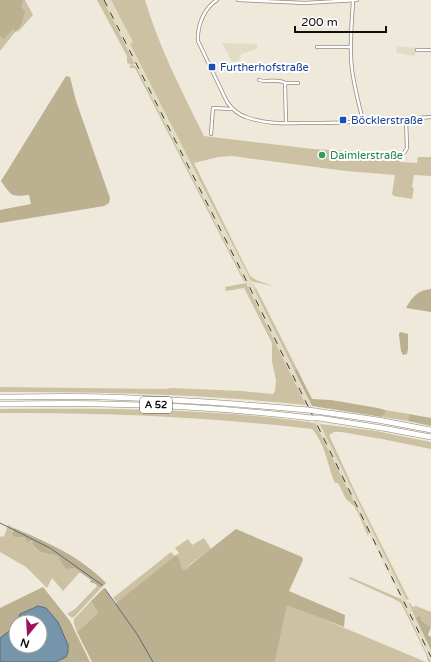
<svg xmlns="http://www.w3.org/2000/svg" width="431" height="662" viewBox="0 0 431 662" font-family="'Varela Round',sans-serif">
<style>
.built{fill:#e3dcc5}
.green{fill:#ccc2a3}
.forest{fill:#bbb08f}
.water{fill:#7695aa;stroke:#576c7a}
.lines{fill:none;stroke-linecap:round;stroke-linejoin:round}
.stream{stroke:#576c7a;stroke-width:1}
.minor-casing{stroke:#8e897b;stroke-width:4}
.motorway-casing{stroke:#8e897b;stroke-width:6}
.minor{stroke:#fff;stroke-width:2.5}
.motorway{stroke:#fff;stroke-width:5}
.rail{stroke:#3b3932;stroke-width:1;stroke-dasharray:7 7;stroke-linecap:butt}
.motorway-bridge-casing{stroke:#8e897b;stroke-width:6;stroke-linecap:butt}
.motorway-bridge{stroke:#fff;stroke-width:5}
.transit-dot{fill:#1a4fb4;stroke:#fff;stroke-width:1.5}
.leisure-dot{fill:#2e9e5b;stroke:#fff;stroke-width:1.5}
.labels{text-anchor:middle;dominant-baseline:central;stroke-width:4;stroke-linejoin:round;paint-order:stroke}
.shield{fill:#fff;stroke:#575653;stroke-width:1}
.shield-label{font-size:10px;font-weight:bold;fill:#0f0e09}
.transit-label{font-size:11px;fill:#164399;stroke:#fff;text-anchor:start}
.leisure-label{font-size:11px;fill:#27864d;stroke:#fff;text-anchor:start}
</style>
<rect width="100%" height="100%" fill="#eee9da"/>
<g class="built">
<path d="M103,0H111L134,42L130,44L251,282L254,283L256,288L254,289L431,650V660L245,281Z"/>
<path d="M222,43L257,44V49L241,54V56L239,57L240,60L232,62Z"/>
<path d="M397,46L417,48V50L414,56L396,53Z"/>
</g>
<g class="green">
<path d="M0,0H25L33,15L17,33L19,27L0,51Z"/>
<path d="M97,0H103L135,64L132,65L127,63V56Z"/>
<path d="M111,0H145C159,47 182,92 204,136L313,149L368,152L369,156L400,157V162L417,163L418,157H431V176L414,175L412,187L414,188L412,199L394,196L392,194L395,175L346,171L232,156L218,157L194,163L250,276L256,280L273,286L251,281L130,44L133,42Z"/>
<path d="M130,65L136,66L245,281L244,282L135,68H130Z"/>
<path d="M246,283L306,405C204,394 102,392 0,392V387L165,389L172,388L241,391L273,394L275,391L276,380L272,362V343L244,288L226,291L225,287Z"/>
<path d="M256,288L297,369L294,370L254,289Z"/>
<path d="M0,409C105,408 211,408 315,423L369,532L368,536L358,513L354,506L346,499L338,483H335C327,465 326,445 312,429C208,417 105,412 0,413Z"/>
<path d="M385,410L409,414L408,421L382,417L386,412Z"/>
<path d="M320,424L376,431L431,442V449L382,439L341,432H334L329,435L356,494L409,600L406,599Z"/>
<path d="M8,525L14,528L12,532L25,537L29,542L33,541L34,548L40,552L58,556L69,569L73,568L80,572L63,591L52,578L47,588L26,567L0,552V538L1,536L4,537Z"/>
<path d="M204,538L211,549L189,565L186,570H182L180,560L176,555L179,553L175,548L188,539L192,545Z"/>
<path d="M171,552L175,556L117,603L113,598Z"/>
<path d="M350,577L401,599L431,662H428L426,654L401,603L394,599L348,578Z"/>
<path d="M97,586L101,588L75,616L72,618L67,614L75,609Z"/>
<path d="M91,601L98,613L77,632L74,624V619Z"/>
<path d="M408,602L411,604L412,607L416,606L431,612V627L422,621L420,616L415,617Z"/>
<path d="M287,604L426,662H275Z"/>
</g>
<g class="forest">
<path d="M0,0H23L21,6L25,12L21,25L16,32L13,29L4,39L0,36Z"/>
<path d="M66,76L70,77L76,101L110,198L109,203L104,206L0,223V210L31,204L29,195C10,197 12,196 1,181Z"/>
<path d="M431,289V312L406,308C412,297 418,290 431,289Z"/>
<path d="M401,332L408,334V349L407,354L403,355L401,351L399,335V333Z"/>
<path d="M297,369L312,399L331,400L378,408L385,410L386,412L382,417L312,406L294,370Z"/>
<path d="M409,414L431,418V426L408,421Z"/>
<path d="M14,528C47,542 81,557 106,583L101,588L97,586L96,584L90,582L91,580L74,568L69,569L65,568L58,556L40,552L34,547L32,541L27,542L25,537H15L12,534Z"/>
<path d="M236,529L302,557L303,560L289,591L345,615L344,627L287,605L275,662H92L77,632L98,613L91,601L104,588L115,604L176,555L180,560L182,570H186L189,566Z"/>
<path d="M43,587L70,621L90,662H56L61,660L58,622L46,608L19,620L16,622L13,628L0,638V608Z"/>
<path d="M420,616L422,621L431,627L428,635L431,637V650L415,617Z"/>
</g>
<path class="water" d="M38,606L46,608L58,622L68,645V652L66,657L56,662H0V638L13,628L16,624V646H40V622H17L20,614Z"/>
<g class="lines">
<g class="stream">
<path d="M0,523L50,548L102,585"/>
<path d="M105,589L137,634L153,662"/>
</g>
<g class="minor-casing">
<g id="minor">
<path d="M217,0C204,8 197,26 198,41L227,102C232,109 237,114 246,117C267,125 290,123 312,123C352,123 391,120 431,117"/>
<path d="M238,0L305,3L357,0"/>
<path d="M353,0C352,23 349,46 352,69C354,87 359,104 363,121"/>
<path d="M317,47H351"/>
<path d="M417,50H431"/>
<path d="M259,80C267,83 279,78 285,83L286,123"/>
<path d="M285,83H298"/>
<path d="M211,134L213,108L232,109"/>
<path d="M404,153L407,148L406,119"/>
</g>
</g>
<g class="motorway-casing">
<g id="motorway">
<path d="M0,397C35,397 69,396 104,397C172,399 240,404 308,410"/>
<path d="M0,404C34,404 69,403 103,404C173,405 243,410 312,418"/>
<path d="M315,411L378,420L431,430"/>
<path d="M319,418L388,429L431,437"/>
</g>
</g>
<use href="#minor" class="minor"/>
<use href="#motorway" class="motorway"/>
<path class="rail" d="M104,0L247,282L431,657"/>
<g class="motorway-bridge-casing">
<g id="motorway-bridge">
<path d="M308,410L315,411"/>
<path d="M312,418H319"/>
</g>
</g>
<use href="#motorway-bridge" class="motorway-bridge"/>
</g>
<g class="transit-dot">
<rect x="208" y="63" width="8" height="8" rx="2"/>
<rect x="339" y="116" width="8" height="8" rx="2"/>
</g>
<circle class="leisure-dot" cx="322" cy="155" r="4"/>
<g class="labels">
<rect class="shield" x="140" y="397" width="32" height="16" rx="3"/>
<g class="shield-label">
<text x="156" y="405">A 52</text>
</g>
<g class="transit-label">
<text x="220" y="67">Furtherhofstraße</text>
<text x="351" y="120">Böcklerstraße</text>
</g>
<g class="leisure-label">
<text x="330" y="155">Daimlerstraße</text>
</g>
</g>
<g transform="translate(28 634) rotate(198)"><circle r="19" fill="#ffffff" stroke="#9f9f9d"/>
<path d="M0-3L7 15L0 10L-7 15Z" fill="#9f105a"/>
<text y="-6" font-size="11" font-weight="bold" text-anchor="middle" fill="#0f0e09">N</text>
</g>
<path d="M295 26v6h91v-6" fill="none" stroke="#0f0e09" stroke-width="2"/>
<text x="301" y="26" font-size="12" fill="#0f0e09" stroke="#ffffff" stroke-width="3" paint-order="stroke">200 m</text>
</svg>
